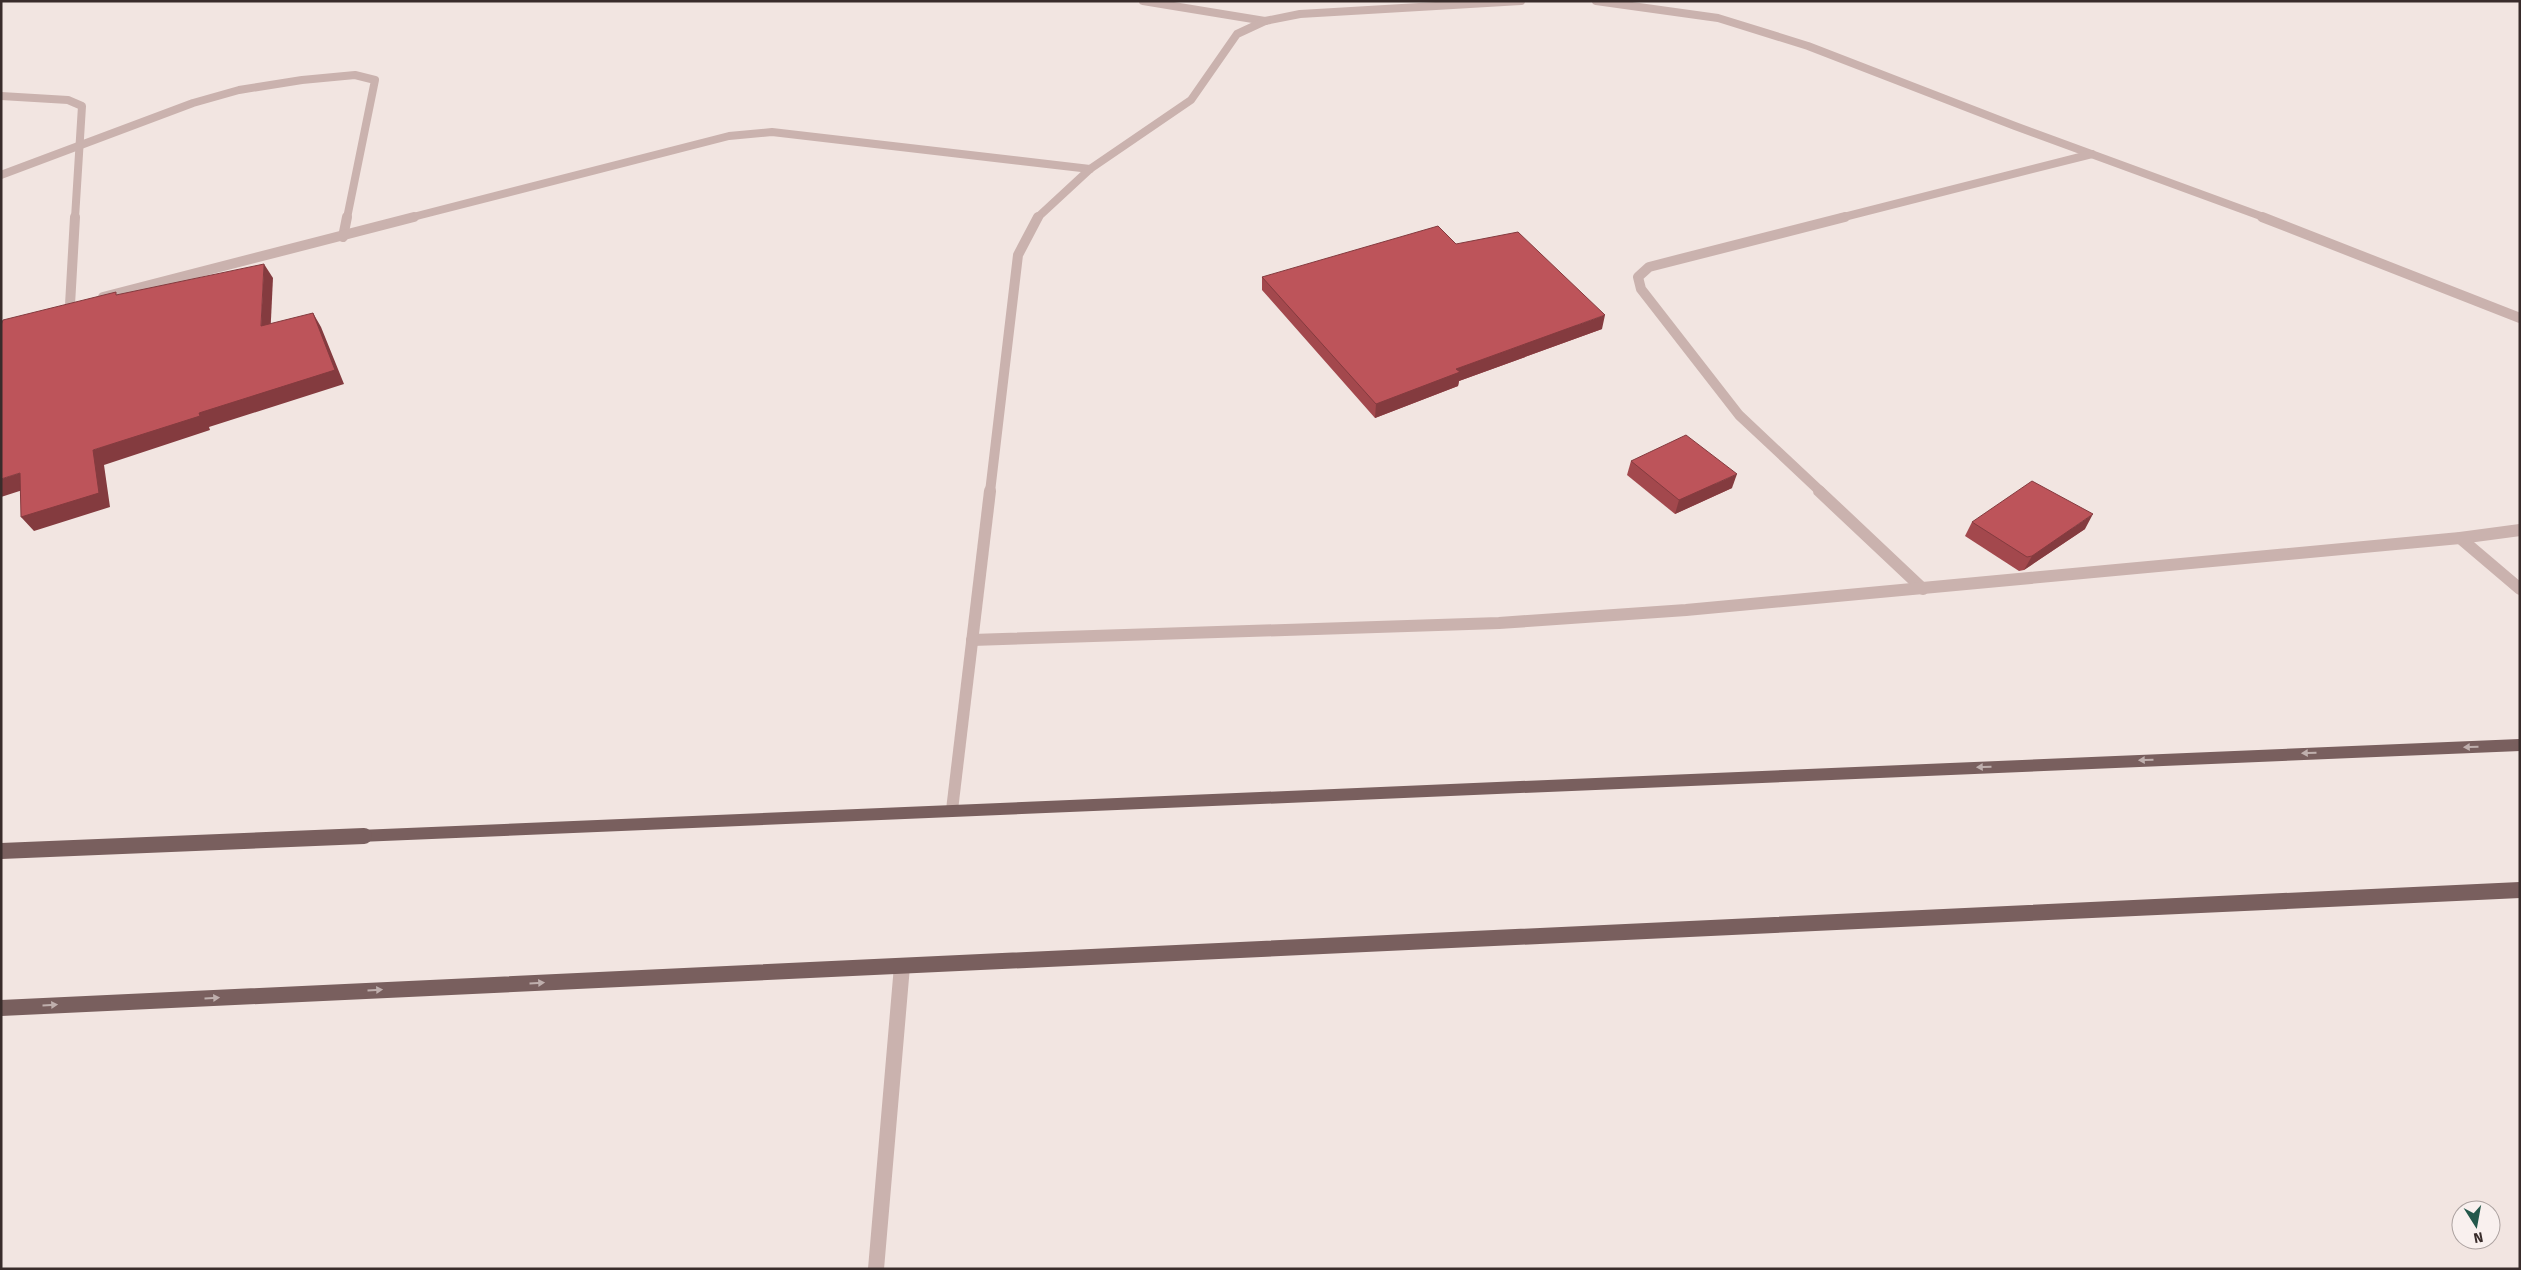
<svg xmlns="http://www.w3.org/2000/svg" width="2521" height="1270" viewBox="0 0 2521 1270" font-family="'Fira Sans',sans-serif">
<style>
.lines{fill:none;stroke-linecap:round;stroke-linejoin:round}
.minor-far2{stroke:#cab2ae;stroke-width:8}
.minor-far1{stroke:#cab2ae;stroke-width:10}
.minor{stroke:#cab2ae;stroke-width:12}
.tertiary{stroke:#cab2ae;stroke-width:16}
.primary-far1{stroke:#795f5e;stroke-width:12}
.primary{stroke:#795f5e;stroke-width:16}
.wall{fill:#a3484d}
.shaded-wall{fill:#843b3f}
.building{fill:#bd545a;stroke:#843b3f}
.oneway{fill:#bfafad}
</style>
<rect width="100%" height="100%" fill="#f2e5e1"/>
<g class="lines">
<g class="minor-far2">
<path d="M1143,1L1265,21"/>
<path d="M1596,1L1718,18L1808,46L2015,126L2266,218"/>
<path d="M1,96L68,100L82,106L75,218"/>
<path d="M1,175L193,103L239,90L302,80L355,75L375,80L347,218"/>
<path d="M409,218L729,136L772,132L1090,169"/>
<path d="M1037,218L1090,169L1191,100L1237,34L1265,21L1300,14L1521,1"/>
<path d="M1840,218L2092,154"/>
</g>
<g class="minor-far1">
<path d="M2262,217L2520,318"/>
<path d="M343,237L347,217"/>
<path d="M103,297L414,217"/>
<path d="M70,305L75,217"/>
<path d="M990,492L1018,255L1038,217"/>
<path d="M1821,492L1739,415L1641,289L1638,277L1649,267L1845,217"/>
</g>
<g class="minor">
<path d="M1819,491L1923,589"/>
<path d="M2460,538L2520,589"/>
<path d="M972,640L1499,623L1686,610L2460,538L2520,530"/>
<path d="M952,810L990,491"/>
</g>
<path class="tertiary" d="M876,1269L902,966"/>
<path class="primary-far1" d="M335,837L2520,745"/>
<g class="primary">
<path d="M1,851L364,836"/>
<path d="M1,1008L2520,890"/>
</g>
</g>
<g class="wall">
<path d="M1262,277L1602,329L1459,381L1458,386L1375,418L1262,290Z"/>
<path d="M1631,461L1732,488L1675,514L1627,475Z"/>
<path d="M1972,522L2085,529L2024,570L2019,571L1965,536Z"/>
</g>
<g class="shaded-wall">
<path d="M264,264L273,278L270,340L261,326Z"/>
<path d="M313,313L321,327L344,384L209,427L210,430L104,465L110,507L34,531L21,517L93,450L199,413Z"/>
<path d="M1605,315L1602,329L1459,381L1458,386L1375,418L1376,404L1456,369Z"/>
<path d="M20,473L32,487L1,497V479Z"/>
<path d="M1737,474L1732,488L1675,514L1679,500Z"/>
<path d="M2093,514L2085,529L2024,570L2032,556Z"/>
</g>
<g class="building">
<path d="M1438,226L1456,244L1518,232L1605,315L1456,369L1460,372L1376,404L1262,277Z"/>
<path d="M264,264L261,326L313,313L335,370L199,413L200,416L93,450L99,493L21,517L20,473L1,479V325L3,320L116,292V295Z"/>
<path d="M1686,435L1737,474L1679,500L1631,461Z"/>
<path d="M2032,481L2093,514L2032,556L2027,557L1972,522Z"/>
</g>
<defs><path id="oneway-solid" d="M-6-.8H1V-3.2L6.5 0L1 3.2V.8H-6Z" transform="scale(1.25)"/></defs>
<g class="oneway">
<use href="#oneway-solid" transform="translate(2471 747) rotate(178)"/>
<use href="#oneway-solid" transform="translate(2309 753) rotate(178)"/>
<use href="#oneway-solid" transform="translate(2146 760) rotate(178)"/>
<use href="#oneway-solid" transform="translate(1984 767) rotate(178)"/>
<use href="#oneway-solid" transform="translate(537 983) rotate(-3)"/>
<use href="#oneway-solid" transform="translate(375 990) rotate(-3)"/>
<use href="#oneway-solid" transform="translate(212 998) rotate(-3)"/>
<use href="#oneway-solid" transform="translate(50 1005) rotate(-3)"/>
</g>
<rect width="2521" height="1270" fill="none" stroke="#392c2b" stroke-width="5"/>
<g transform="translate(2476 1225) rotate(169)"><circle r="24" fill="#f9f0ee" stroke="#aca2a0"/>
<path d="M0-4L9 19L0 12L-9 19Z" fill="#24584b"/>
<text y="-8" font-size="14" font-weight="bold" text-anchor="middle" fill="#392c2b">N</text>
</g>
</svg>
